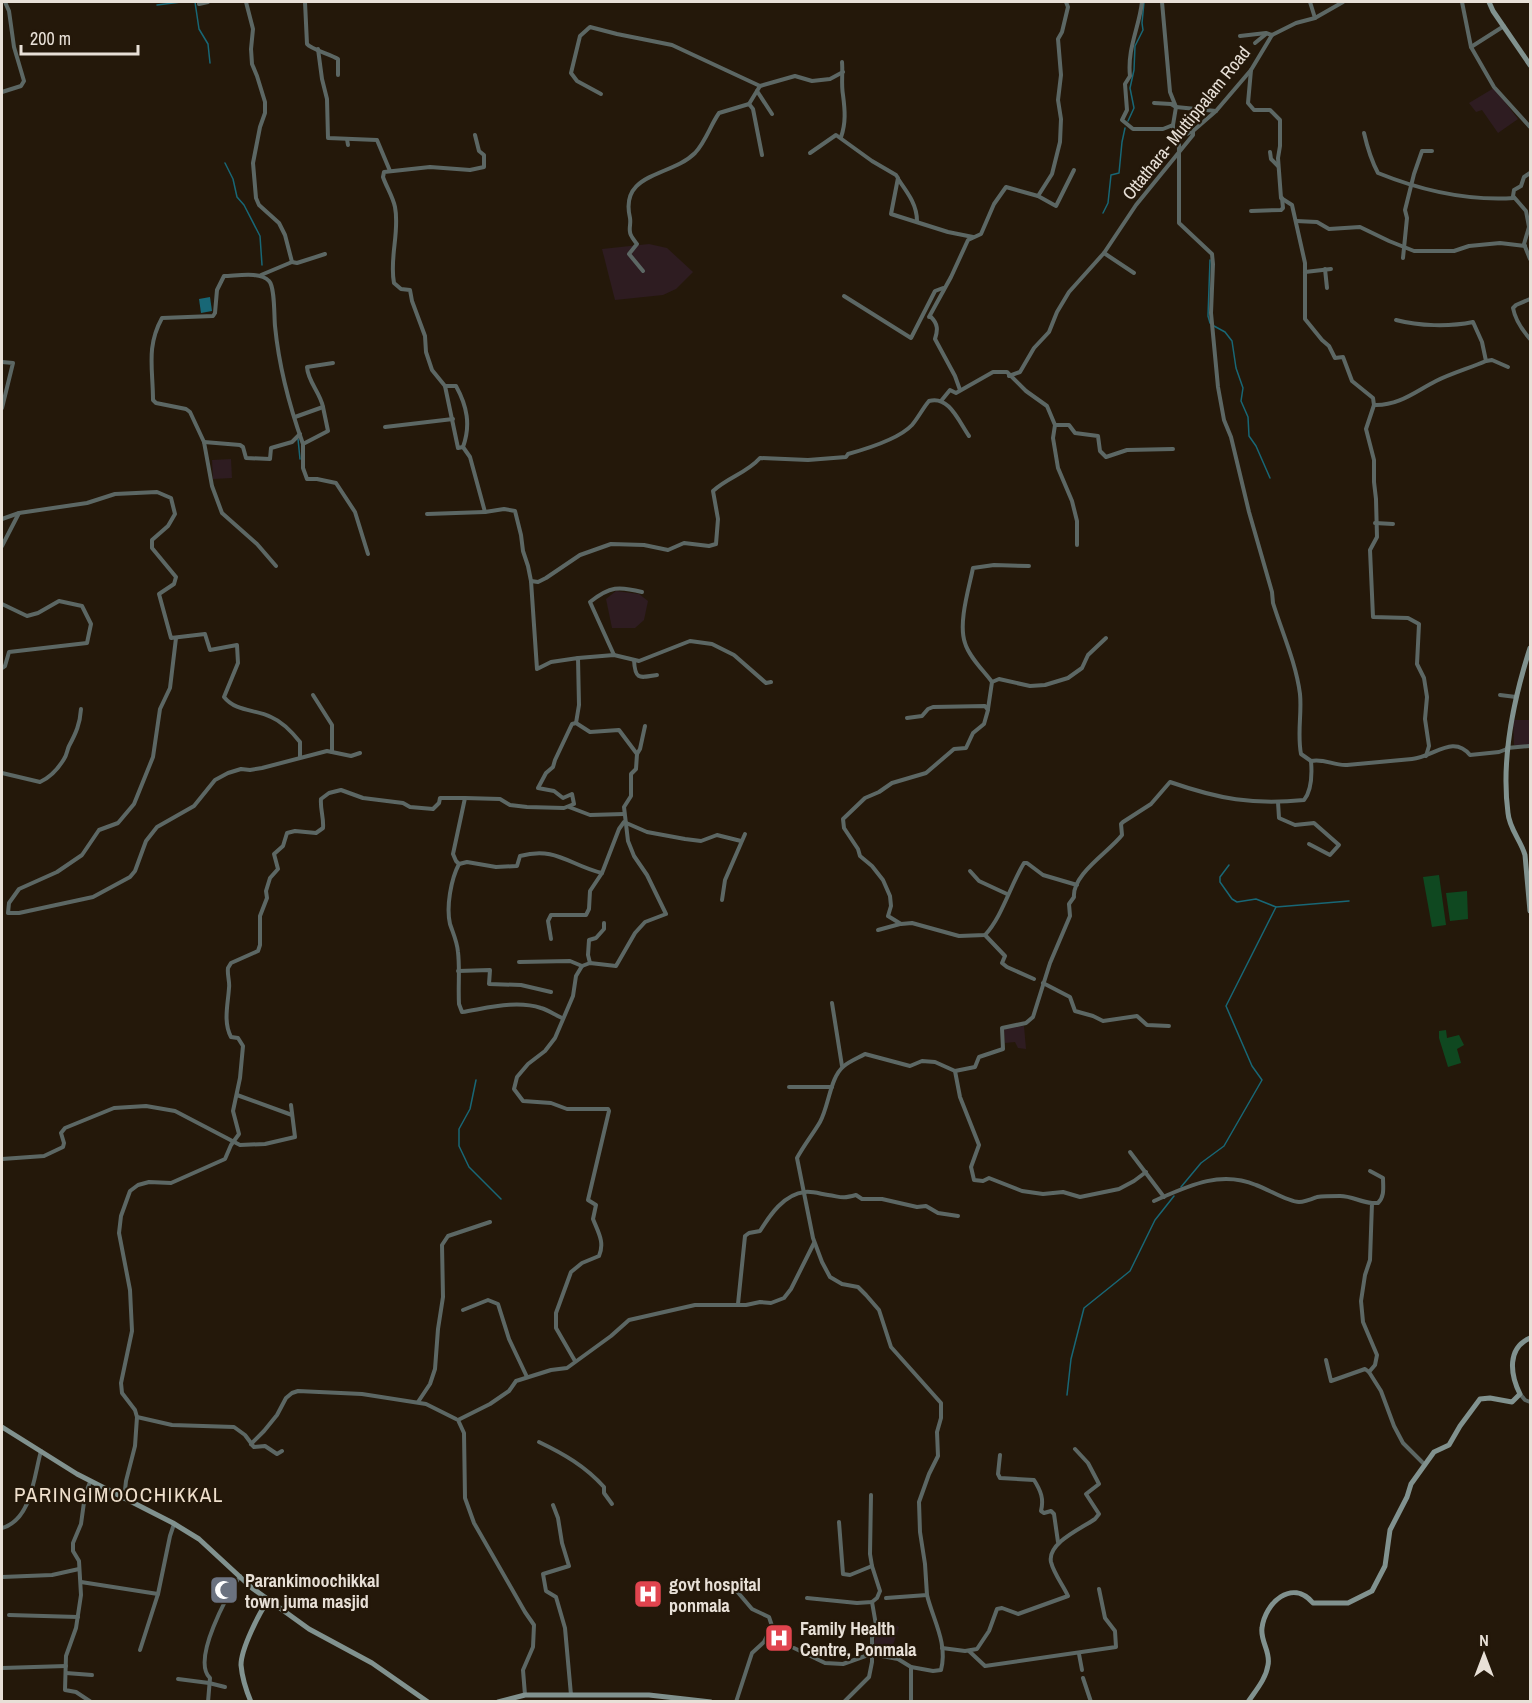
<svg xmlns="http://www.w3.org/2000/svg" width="1532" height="1703" viewBox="0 0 1532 1703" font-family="'Archivo Narrow',sans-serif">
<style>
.education{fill:#2e1c21}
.green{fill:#0f4820}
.water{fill:#186776}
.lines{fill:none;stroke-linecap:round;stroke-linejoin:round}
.stream{stroke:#186776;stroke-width:1.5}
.street{stroke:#5c6764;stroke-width:4}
.secondary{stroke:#81928f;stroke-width:5}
.labels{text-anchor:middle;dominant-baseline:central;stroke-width:4.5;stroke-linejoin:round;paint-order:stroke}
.street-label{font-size:18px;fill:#e8e0d7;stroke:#24180a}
.poi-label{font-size:18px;font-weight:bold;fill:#e8e0d7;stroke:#24180a;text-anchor:start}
.quarter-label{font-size:21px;letter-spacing:1.5px;fill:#efdfcc;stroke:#24180a}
</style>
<rect width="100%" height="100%" fill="#24180a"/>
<g class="education">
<path d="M1494,88L1518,119L1498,133L1482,110L1476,112L1469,103Z"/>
<path d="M649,244L667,248L693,272L676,289L663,295L615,300L602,249Z"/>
<path d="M231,459L232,478L213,479L212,460Z"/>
<path d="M616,591L639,594L648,601L644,620L635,628H612L606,599Z"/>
<path d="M1513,720H1530V745H1514Z"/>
<path d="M1024,1026L1026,1049L1018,1048L1015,1042L1005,1043L1004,1028Z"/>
<path d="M893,1624L899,1627L891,1651L872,1650L879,1625Z"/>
</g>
<g class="green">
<path d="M1439,875L1446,925L1432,927L1423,877Z"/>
<path d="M1467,891L1468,919L1450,921L1446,893Z"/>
<path d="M1446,1030L1447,1038L1459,1035L1464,1045L1457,1049L1461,1063L1448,1067L1439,1038V1031Z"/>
</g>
<path class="water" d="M210,297L212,311L201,313L199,299Z"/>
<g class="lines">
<g class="stream">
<path d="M195,2L199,29L208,44L210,63"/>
<path d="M157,5L181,2"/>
<path d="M1128,121L1134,108L1130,88L1134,70L1135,46L1143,30L1142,23L1144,2"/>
<path d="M225,163L233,179L237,197L244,205L260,236L262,265"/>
<path d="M1103,213L1108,203L1111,175L1119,173L1122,142L1125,128"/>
<path d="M1210,323L1208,316L1210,260"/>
<path d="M1214,326L1225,332L1232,341L1236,368L1243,388L1241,401L1248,417L1249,436L1256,446L1270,478"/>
<path d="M298,439L300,459"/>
<path d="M1229,865L1220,877V882L1232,899L1237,902L1256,899L1276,907L1349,901"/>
<path d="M476,1080L470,1109L459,1129V1146L469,1167L501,1199"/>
<path d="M1181,1187L1201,1163L1224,1146L1262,1080L1252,1066L1226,1006L1276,907"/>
<path d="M1067,1395L1071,1359L1084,1308L1130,1271L1155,1220L1174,1196"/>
</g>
<g class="street">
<path d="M246,2L253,29L251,49L252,64L257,76L265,102V113L260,127L253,163L256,198L259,205L279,223L285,235L292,262L297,263L325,254"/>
<path d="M305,2L307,44C311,49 329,54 338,59V75"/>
<path d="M1142,2C1139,28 1127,49 1130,76L1125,84L1127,110L1122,120L1133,129H1163L1173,125L1176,107L1216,111"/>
<path d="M1310,2L1315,18"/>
<path d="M1462,2L1471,47L1494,87L1530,127"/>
<path d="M199,4L208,2"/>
<path d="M1240,36L1266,33L1272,35"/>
<path d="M1255,43L1266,34"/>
<path d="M1471,47L1504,26"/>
<path d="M318,49L322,79L327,99L328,138L377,140L390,171"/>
<path d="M1251,70L1248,103L1254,110H1270L1280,120V146L1278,158L1281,198L1292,205L1305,263V319L1322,340L1329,346L1335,358L1343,357L1352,381L1373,398L1374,405L1366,429L1374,460V482L1376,499L1377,537L1370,550L1373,617L1408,618L1419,624L1417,664L1424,678L1427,697L1425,719L1429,746L1426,756"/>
<path d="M757,91L772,114"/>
<path d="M2,92L21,86L24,81L14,47L9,11L5,2"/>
<path d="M601,94L577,81L571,73L580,36L590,27L617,34L672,45L760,86"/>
<path d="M1154,103L1171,104L1176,107L1170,92L1162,2"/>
<path d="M749,104L753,109L762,155"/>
<path d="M1173,125V128L1177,134H1187L1193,131"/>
<path d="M1179,133V223L1212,254L1213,264L1211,313L1218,387L1224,420L1231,437L1249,512L1272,592L1273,603C1282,632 1296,663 1300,694C1302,714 1297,733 1301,754L1311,761"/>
<path d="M1364,133C1367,146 1371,160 1378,173C1420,190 1467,201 1514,198"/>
<path d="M475,135L479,151L484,155V167L470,170L430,167L384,172L383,177C386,186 393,197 395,207C400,232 389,258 394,283L401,289L410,290L412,301L425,336L426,352L432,370L445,386H456C467,406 471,425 463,447L470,457L485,512L504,509L515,511L521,535L523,551L528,566L531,581L537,669L551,662L578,658L579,705L576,723"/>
<path d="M841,137C846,123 845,110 843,95C841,84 843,73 842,62"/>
<path d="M347,139L348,145"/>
<path d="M1270,152L1271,159L1278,166"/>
<path d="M810,153L836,135L872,161L896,175L898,178L891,214L948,232L973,237"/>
<path d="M1530,173L1524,177L1521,186L1514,190L1513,196L1526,211L1529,227L1524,244L1530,259"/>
<path d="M898,179C907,192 917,204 917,221"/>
<path d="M1038,196L1056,206L1074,170"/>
<path d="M1251,211L1281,210L1283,208L1282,198"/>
<path d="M1296,221L1317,222L1329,229L1360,227L1389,241L1414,251H1454L1469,246L1500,243L1525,246"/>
<path d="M1104,253L1134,273"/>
<path d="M1403,258L1407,218L1405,210L1414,174L1422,151H1432"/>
<path d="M1325,269L1327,288"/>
<path d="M643,271L629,254L637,244C635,241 630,236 630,232C629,227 631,224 630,218C619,172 671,177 695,153C706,141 710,126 719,113L749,104L760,86L795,76L812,81L830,79L843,72"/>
<path d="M1305,272L1331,269"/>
<path d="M261,275L292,262"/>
<path d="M844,296L911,338L935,291L943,288"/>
<path d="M1530,299L1516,305L1513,308C1515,319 1523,331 1530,339"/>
<path d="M1396,320C1419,326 1449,327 1473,322L1482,342L1486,361L1492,360L1508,367"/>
<path d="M2,362L13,363L2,408"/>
<path d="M1009,376L1020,372L1034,348L1049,332L1057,312L1069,292L1104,253L1136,205L1193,135V131L1216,111L1251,70L1272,35L1296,23L1315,18L1343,2"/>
<path d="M445,386L458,448L463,447"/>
<path d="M960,390L955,376L935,339C938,330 938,324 931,317H929L951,277L968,240L981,234L994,204L1006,187L1038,196L1052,174L1060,142L1061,119L1058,100L1061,75L1058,39L1062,32L1068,7L1066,2"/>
<path d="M941,401L950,390L956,393L993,372H1007L1026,391L1047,406L1055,425L1053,438L1058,468L1072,501L1077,521V545"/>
<path d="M1374,405C1399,406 1416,391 1436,381C1452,373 1470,368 1486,361"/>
<path d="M323,407L328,431L303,444V468L307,479H317L336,483L355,512L368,554"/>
<path d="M295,417L323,407C320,392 308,382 307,367L333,363"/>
<path d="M1055,425H1069L1075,433L1098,436L1100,451L1106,457L1127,450L1173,449"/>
<path d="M385,427L453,419"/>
<path d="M204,442L240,445L243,447L246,458L270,459L271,448L292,442L300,434"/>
<path d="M427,514L485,512"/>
<path d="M2,519L19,513L87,503L115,494L157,492L171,498L175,514L168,526L152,540V548L176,577L174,584L159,594L171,638L205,634L210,650L237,645L238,663L224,697C236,712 255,709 271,717C283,722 292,732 300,742V757"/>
<path d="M1375,523L1393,524"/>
<path d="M2,546L19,513"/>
<path d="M276,566L257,544L222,513L212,486L204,442L190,412L186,409L156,403L153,400C153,369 146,347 162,318L213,316L215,313L217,290L224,276C236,276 260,271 269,281C275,287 274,316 275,326C279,367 289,405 303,444"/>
<path d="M531,581L538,582L546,578L580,555L611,544L644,545L668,550L684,543L709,546L716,544L718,519L713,491C728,477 747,473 760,458L808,460L846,457L848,454C866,449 899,439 912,425C918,418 923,408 929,401C949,395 959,422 969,436"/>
<path d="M2,604L27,616L38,613L59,601L82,606L91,624L87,643L9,652L5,666L2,668"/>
<path d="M176,638L170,688L160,709L153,757L134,804L118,823L99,830L82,855L57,872L19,889L9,903L8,913H19L93,897L130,877L135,871L146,841L157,827L194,806L215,780L228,773L241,769L250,770L262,768L327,751L351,756L360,753"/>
<path d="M614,655L590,602C610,586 619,586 642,592"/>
<path d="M578,658L614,655L639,661L690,641L712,644L734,655L766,683L771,682"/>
<path d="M634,660C635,680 639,678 657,675"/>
<path d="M992,682C984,671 969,657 965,643C958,623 969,588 973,568L994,565L1029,566"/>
<path d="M313,695L332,725V752"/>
<path d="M1500,695L1516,697"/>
<path d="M988,709L992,682L999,679L1030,686L1045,685L1068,678L1082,668L1088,655L1106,638"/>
<path d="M907,718L922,716L928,709L933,707L985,706L988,710L984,724L973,733L966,748L954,749L926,773L892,783L879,792L865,798L843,819L844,828L858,849L860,856L872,866L883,880L890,896L891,906L888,916L901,924L912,923L959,936L985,935C1002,917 1010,886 1024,863H1027L1043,875L1077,885"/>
<path d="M1507,748L1530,746"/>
<path d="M637,754L640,749L645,726"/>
<path d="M1311,761C1324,758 1334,766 1347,765C1369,763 1390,761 1412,759C1434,757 1453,734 1470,755L1499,752L1507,749"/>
<path d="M2,773L40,782C51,777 58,769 64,759C67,755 67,750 69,746C76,733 80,724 81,709"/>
<path d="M465,798L500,799L510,805L527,807L564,808L574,804L572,794L563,798L554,791L538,788L546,773L553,767L555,760L572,724L576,723L590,732L619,730L637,754L636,769L631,774V796L624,807L628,841L634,856L647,875L666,914L645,922L635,933L616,966L590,963L582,966L576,976L573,996L555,1038L545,1051L528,1064L517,1077L514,1089L523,1101L551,1103L567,1109H608L609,1111L588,1200L596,1205L593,1219C598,1232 605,1242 599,1256L582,1263L571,1272L556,1313V1328L575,1361"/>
<path d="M1278,802L1279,818L1295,825L1314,823L1339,845L1330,855L1309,844"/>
<path d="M569,807L590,815L624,814"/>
<path d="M459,864L467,862L496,867L517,866L520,856C556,846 569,865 602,873"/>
<path d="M970,871L979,881L1007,894"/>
<path d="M722,900L725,880L745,834"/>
<path d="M878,930L900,924"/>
<path d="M985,935L1005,956L1002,963L1007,967L1034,979"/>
<path d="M551,939L548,921L551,915H586L589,909L590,891L602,873L619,829L624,822L647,832L685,839L701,841L717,835L741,841"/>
<path d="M519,962L570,961L582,966"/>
<path d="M590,963L588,955L589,940L596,938L604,929V923"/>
<path d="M458,971L490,970L489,984L521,985L551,992"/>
<path d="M1043,983L1070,997L1075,1011L1093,1016L1103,1021L1137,1016L1147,1025L1169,1026"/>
<path d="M832,1003L842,1066"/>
<path d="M955,1071L960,1097L979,1145L971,1167L974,1180L983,1181L989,1178L1022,1191L1043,1194L1063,1192L1080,1197L1119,1189L1134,1181L1146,1172"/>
<path d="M789,1087H832"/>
<path d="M237,1095L292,1115"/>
<path d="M1130,1152L1164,1197"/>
<path d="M2,1159L44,1156L63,1147L64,1143L61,1133L65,1128L114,1108L146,1106L175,1111L240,1145L265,1144L295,1137L291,1105"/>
<path d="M1370,1171L1383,1178C1383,1187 1385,1196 1378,1203H1372"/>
<path d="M1154,1201C1188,1186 1220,1170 1256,1185C1268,1189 1288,1202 1299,1202C1305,1202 1312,1199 1317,1197C1324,1196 1334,1196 1340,1196C1352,1196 1360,1202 1372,1203L1370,1260L1365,1275L1361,1301L1363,1322L1377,1355L1375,1365L1369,1372L1381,1391L1394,1426L1403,1443L1424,1464"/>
<path d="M738,1304L745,1236L749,1233L760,1231C770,1215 784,1194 805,1192C812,1191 821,1194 828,1195C842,1197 841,1199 856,1195L862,1199H882L917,1207L926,1206L938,1213L958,1216"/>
<path d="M463,1310L488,1300L498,1304L509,1339L527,1377"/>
<path d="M1326,1360L1331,1381L1365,1369L1369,1372"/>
<path d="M1520,1394L1525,1400L1530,1402"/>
<path d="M418,1402L430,1384L435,1369L438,1329L443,1297L442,1245L448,1236L490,1222"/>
<path d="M137,1417L172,1425L234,1427L245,1435L251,1443"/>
<path d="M539,1442C564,1454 585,1466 604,1487V1493L612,1504"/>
<path d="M251,1444L264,1431L277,1415L286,1398L292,1393L298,1391L362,1394L426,1404L456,1419"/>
<path d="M251,1444L254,1447L265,1446L277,1454L282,1451"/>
<path d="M1000,1455L998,1474L1000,1478L1034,1480C1041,1491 1044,1499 1041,1511L1044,1513L1051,1511L1054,1514L1058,1542"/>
<path d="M90,1482L85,1495L81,1524L73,1543V1551L79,1561L81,1595L76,1628L66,1656L65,1690L76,1692L91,1702"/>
<path d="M124,1499L126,1481L135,1446L137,1417L135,1410L122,1393L121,1383L132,1331L130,1290L119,1233L121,1216L130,1191L138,1185L149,1182L171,1183L225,1159L231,1145L239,1134L233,1111L240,1078L243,1046L238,1038L231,1037C223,1022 228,1004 229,988C230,982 227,975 228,968L231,963L258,951L260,945V916L267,898L266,891L270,878L278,869L274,854L283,846L287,833L295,831L316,833L323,828C324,818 320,809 321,799L329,793L341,790L363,798L403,803L410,807L433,809L439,803L440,798H465L453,854L456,861L459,864C451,879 446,907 450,924C453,933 457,941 458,952C460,969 458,987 459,1004L462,1012C488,1008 516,1000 541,1008C548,1010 555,1015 562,1018"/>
<path d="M553,1505L558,1518L562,1543L569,1566L543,1574L546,1591L556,1597L565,1628L571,1695"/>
<path d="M839,1522L843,1574L850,1575L872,1566"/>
<path d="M2,1528C32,1520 34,1475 41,1451"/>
<path d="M2,1577L52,1575L79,1569"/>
<path d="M81,1582L158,1594"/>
<path d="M735,1582V1589L752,1609L769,1617L772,1626L764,1642L752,1653L736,1702"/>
<path d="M807,1598L857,1603L872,1602L877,1598L880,1591L872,1566L870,1554L871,1495"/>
<path d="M886,1598L927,1595L925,1564L920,1532L919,1502L929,1474L938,1456L937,1432L941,1418V1403L891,1347L879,1310L866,1295L858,1287L842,1284L830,1277L822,1262L813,1238L797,1158C804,1145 813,1134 820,1122C829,1106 830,1077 844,1066C850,1061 858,1058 865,1054L910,1066L922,1061L935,1062L955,1071L975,1067L979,1057L1003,1049L1002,1028L1026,1023L1033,1017L1050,963L1070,916L1069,904L1074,897C1072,874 1109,852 1122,835L1121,824L1123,822L1151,804L1170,782C1219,799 1252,805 1304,800C1312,790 1312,773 1311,761"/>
<path d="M9,1615L78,1617"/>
<path d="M794,1648L825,1663L843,1664L871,1654L898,1659L911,1667V1702"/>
<path d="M942,1648L965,1651L977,1649L989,1631L997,1609L1002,1608L1018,1614L1068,1596C1063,1585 1054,1574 1051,1562C1047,1543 1082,1528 1095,1519L1099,1514L1086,1494L1099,1484L1088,1463L1075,1449"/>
<path d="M140,1650L158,1594L170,1536L174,1524"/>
<path d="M969,1651L985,1666L1116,1647L1115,1631L1105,1618L1099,1589"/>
<path d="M1079,1654L1082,1670"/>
<path d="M911,1667L933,1671L941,1670C948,1643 933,1620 927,1595"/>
<path d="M2,1668L66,1666"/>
<path d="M66,1673L92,1675"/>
<path d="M1083,1678L1091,1702"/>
<path d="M178,1679L209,1683L225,1687"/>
<path d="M525,1695L523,1670L533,1647L534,1625L525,1612L474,1523L465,1498L464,1433L458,1420L490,1404L509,1391L516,1381L551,1370L567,1368L611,1336L629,1320L695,1305H746L760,1302L771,1303L784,1298L791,1289L814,1243"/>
<path d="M208,1702L210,1678C191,1660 228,1594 240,1576"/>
<path d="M844,1702L869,1677L872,1662V1638L876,1625L872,1602"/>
</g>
<g class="secondary">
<path d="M1489,2L1493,11L1530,65"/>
<path d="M1530,648C1514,698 1501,760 1508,813C1509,828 1521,841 1525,855L1530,911"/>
<path d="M2,1427L77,1474L173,1523L199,1539L252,1588L309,1629L372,1663L428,1702"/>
<path d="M251,1702C246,1690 242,1677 241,1665C241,1649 259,1613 269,1599"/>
<path d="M498,1702L525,1695H649L711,1702"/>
<path d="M1248,1702C1256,1690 1266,1679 1268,1665C1271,1652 1260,1641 1262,1628C1265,1603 1292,1578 1313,1603H1348L1372,1591L1385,1566L1390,1530L1407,1497L1411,1484L1434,1452L1449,1445L1460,1426L1480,1399L1490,1398L1512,1402L1520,1394C1510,1374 1507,1348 1530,1338"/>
</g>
</g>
<defs>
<g id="mosque-square" transform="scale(1.5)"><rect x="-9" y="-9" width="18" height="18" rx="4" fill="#6b7280" stroke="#24180a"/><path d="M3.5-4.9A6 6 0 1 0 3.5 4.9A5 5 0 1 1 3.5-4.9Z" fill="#fff"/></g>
<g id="hospital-square" transform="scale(1.5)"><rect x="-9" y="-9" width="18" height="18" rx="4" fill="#e0444e" stroke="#24180a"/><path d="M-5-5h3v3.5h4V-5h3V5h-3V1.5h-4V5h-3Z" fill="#fff"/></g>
</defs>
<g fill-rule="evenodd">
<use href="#mosque-square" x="224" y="1590"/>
<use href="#hospital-square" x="648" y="1594"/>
<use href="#hospital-square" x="779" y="1638"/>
</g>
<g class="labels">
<g class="street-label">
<text transform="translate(1186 123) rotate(-51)">Ottathara- Muttippalam Road</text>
</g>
<g class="poi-label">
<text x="245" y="1580">Parankimoochikkal<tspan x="245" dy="21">town juma masjid</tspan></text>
<text x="669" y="1584">govt hospital<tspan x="669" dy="21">ponmala</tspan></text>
<text x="800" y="1628">Family Health<tspan x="800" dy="21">Centre, Ponmala</tspan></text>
</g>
<g class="quarter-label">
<text x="119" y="1494">PARINGIMOOCHIKKAL</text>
</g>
</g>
<rect width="1532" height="1703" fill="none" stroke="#e8e0d7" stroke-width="6"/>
<g transform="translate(1484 1655)" stroke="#24180a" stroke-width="4.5" paint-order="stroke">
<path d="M0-4.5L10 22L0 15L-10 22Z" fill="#e8e0d7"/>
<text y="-9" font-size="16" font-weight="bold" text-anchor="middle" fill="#e8e0d7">N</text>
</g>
<path d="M21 45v9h117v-9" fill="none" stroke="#e8e0d7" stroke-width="3"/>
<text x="30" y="45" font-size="18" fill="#e8e0d7" stroke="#24180a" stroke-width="4.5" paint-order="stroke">200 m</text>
</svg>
